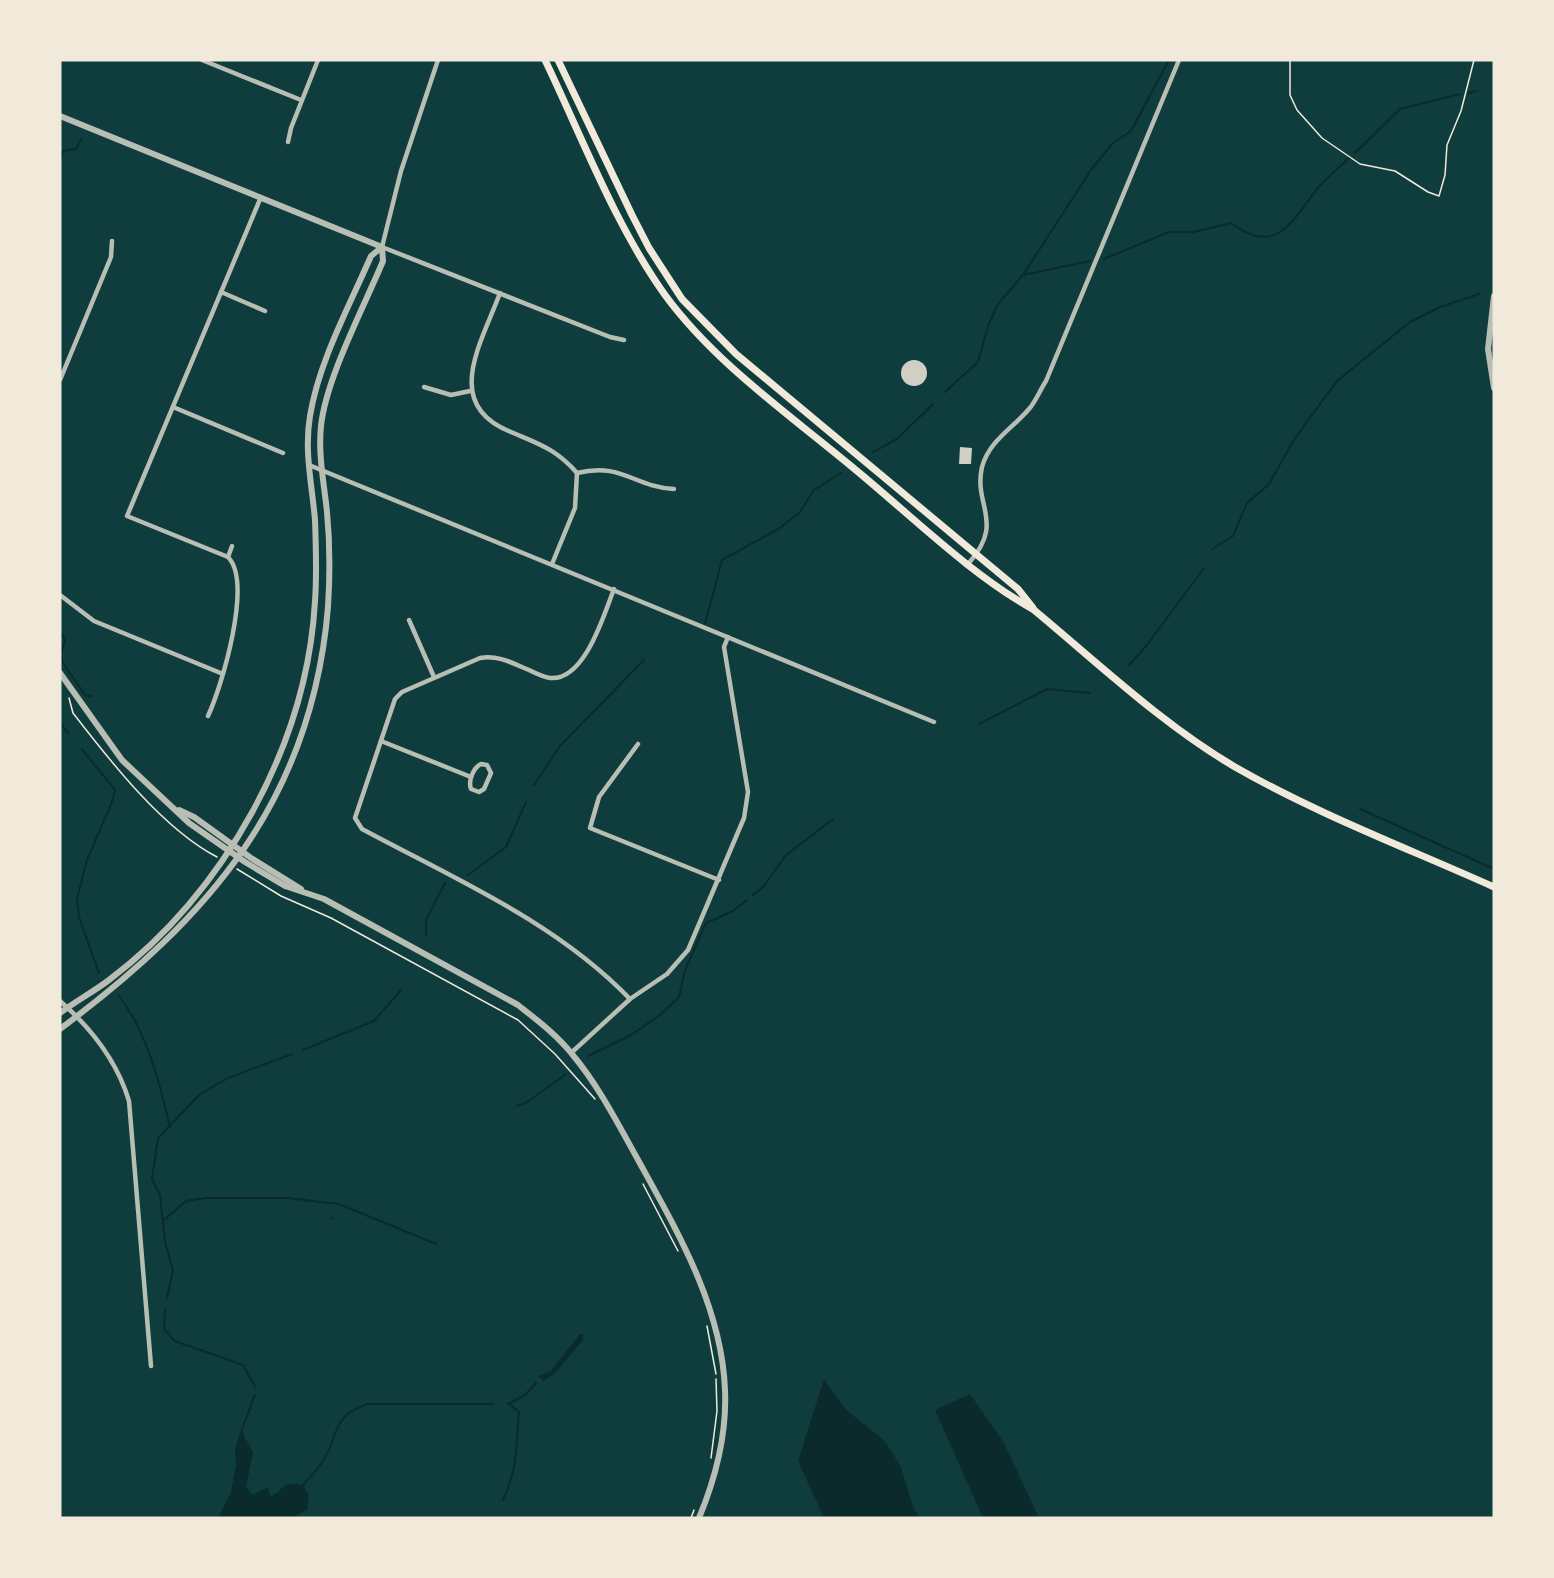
<svg xmlns="http://www.w3.org/2000/svg" width="1554" height="1578" viewBox="0 0 1554 1578" font-family="'Alegreya Sans',sans-serif">
<style>
.water{fill:#0a2a2b}
.lines{fill:none;stroke-linecap:round;stroke-linejoin:round}
.stream{stroke:#0a2a2b;stroke-width:2}
.building{fill:#cfcfc3}
.path{stroke:#f1e9da;stroke-width:1.5}
.minor{stroke:#b8beb3;stroke-width:4.5}
.tertiary{stroke:#b8beb3;stroke-width:6}
.secondary{stroke:#f1e9da;stroke-width:7}
</style>
<rect width="100%" height="100%" fill="#0f3d3e"/>
<g class="water">
<path d="M580,1334H583V1340L554,1374L543,1381L538,1376L550,1372Z"/>
<path d="M824,1379L846,1410L884,1440L900,1465L914,1509L920,1518H824L798,1461Z"/>
<path d="M970,1394L1004,1443L1039,1518H983L935,1410Z"/>
<path d="M242,1426L244,1436L253,1452L246,1487L253,1495L268,1487L270,1496C286,1490 280,1480 303,1485L309,1496L307,1510L291,1518H218L231,1492L236,1465L235,1450Z"/>
</g>
<g class="lines">
<g class="stream">
<path d="M1468,93L1476,91"/>
<path d="M1355,153L1400,109L1460,94"/>
<path d="M60,161L63,151L76,149L82,138"/>
<path d="M60,172V176"/>
<path d="M1104,259L1169,232H1194L1231,223C1277,258 1292,220 1318,188C1327,177 1339,168 1349,158"/>
<path d="M1023,275L1090,261"/>
<path d="M945,392L978,362L988,326L998,304L1023,275L1091,170L1112,144L1131,131L1169,60"/>
<path d="M873,452L897,439L933,404"/>
<path d="M1212,549L1233,536L1247,503L1269,484L1295,438L1337,381L1410,322L1440,307L1479,294"/>
<path d="M705,624L722,560L780,528L800,512L814,490L841,473"/>
<path d="M60,631L65,640L61,654"/>
<path d="M61,654L63,663L86,696H91"/>
<path d="M1129,665L1147,645L1204,568"/>
<path d="M60,723L69,734"/>
<path d="M979,724L1047,689L1090,693"/>
<path d="M82,749L115,790L112,802L87,860L77,899L79,917L99,973"/>
<path d="M534,785L559,747L644,660"/>
<path d="M1360,809L1494,869"/>
<path d="M468,875L506,847L526,802"/>
<path d="M753,895L764,886L785,856L833,819"/>
<path d="M426,935V920L445,883"/>
<path d="M119,996C147,1032 160,1084 170,1127"/>
<path d="M303,1050L374,1021L401,990"/>
<path d="M588,1056L631,1035L660,1015L679,997L685,970L706,923L733,911L747,900"/>
<path d="M517,1106L526,1103L566,1074"/>
<path d="M331,1219L332,1218"/>
<path d="M164,1220L186,1201L205,1198H287L339,1204L436,1244"/>
<path d="M167,1298L173,1270L165,1242L160,1195L152,1179L158,1138L200,1094L228,1078L292,1054"/>
<path d="M165,1309L164,1329L175,1341L243,1365L255,1387"/>
<path d="M510,1403L525,1395L536,1383"/>
<path d="M242,1429L255,1395"/>
<path d="M301,1487C308,1479 318,1470 323,1461C340,1433 331,1416 368,1404H494"/>
<path d="M503,1500C518,1468 516,1446 519,1412L508,1403"/>
</g>
</g>
<g class="building">
<circle cx="914" cy="373" r="13"/>
<path d="M960,447L972,448L971,464H959Z"/>
</g>
<g class="lines">
<g class="path">
<path d="M1290,60V95L1297,110L1322,138L1360,164L1395,171L1428,192L1439,196L1445,175L1447,145L1461,111L1474,60"/>
<path d="M69,698L73,713C110,761 163,829 217,857"/>
<path d="M237,869L281,896L331,918L518,1020L555,1054L595,1099"/>
<path d="M643,1184L678,1251"/>
<path d="M707,1326L716,1374"/>
<path d="M711,1458L717,1411L716,1379"/>
<path d="M691,1518L694,1510"/>
</g>
<g class="minor">
<path d="M202,60L301,100"/>
<path d="M438,60L401,171L382,247L610,337L624,340"/>
<path d="M288,142L291,128L318,60"/>
<path d="M221,292L265,311"/>
<path d="M500,293C482,342 441,405 511,432C539,444 556,449 577,473L575,508L552,564"/>
<path d="M60,380L111,257L112,241"/>
<path d="M424,387L451,395L470,391"/>
<path d="M173,407L283,453"/>
<path d="M309,465L934,722"/>
<path d="M577,473C622,462 634,487 674,489"/>
<path d="M228,557L232,546"/>
<path d="M968,564C1006,522 973,506 982,467C989,441 1013,428 1029,409C1036,401 1040,390 1046,381L1179,60"/>
<path d="M614,589C604,614 585,681 550,678C543,677 535,673 529,670C512,663 499,655 480,658L402,692L395,699L355,818L362,829C455,879 556,922 630,999"/>
<path d="M60,595L94,621L223,674"/>
<path d="M409,620L434,677"/>
<path d="M208,716C222,686 253,582 228,557L127,516L261,197"/>
<path d="M381,741L471,777"/>
<path d="M638,744L599,797L590,828L719,880"/>
<path d="M481,764L487,765L491,773L484,789L479,792L471,789C468,781 473,768 481,764Z"/>
<path d="M60,1001C91,1028 117,1061 129,1101L151,1366"/>
<path d="M571,1053L630,999L667,974L688,950L744,818L748,792L724,647L728,637"/>
</g>
<g class="tertiary">
<path d="M60,116L382,247"/>
<path d="M1494,296L1488,349L1494,388"/>
<path d="M60,673L122,760L189,823L245,862L285,886L324,899L518,1005C537,1020 557,1035 572,1054C598,1085 617,1122 637,1158C676,1229 722,1306 725,1390C727,1435 716,1477 699,1518"/>
<path d="M179,810L194,817L251,858L301,889"/>
<path d="M60,1013C76,1001 93,992 109,980C224,893 307,746 315,601C317,575 316,547 315,520C312,485 304,451 310,416C319,361 349,307 371,256L382,247"/>
<path d="M60,1029C209,918 312,800 328,607C330,576 330,543 327,512C324,483 318,455 321,426C326,378 364,307 383,261L382,247"/>
</g>
<g class="secondary">
<path d="M545,60C582,137 615,225 665,295C717,366 796,419 863,476C918,522 972,575 1034,610C1099,664 1162,724 1235,767C1317,814 1407,848 1494,887"/>
<path d="M558,60L632,215L649,248L682,299L736,354L1018,589L1033,608"/>
</g>
</g>
<rect width="1554" height="1578" fill="none" stroke="#f1e9da" stroke-width="123"/>
</svg>
